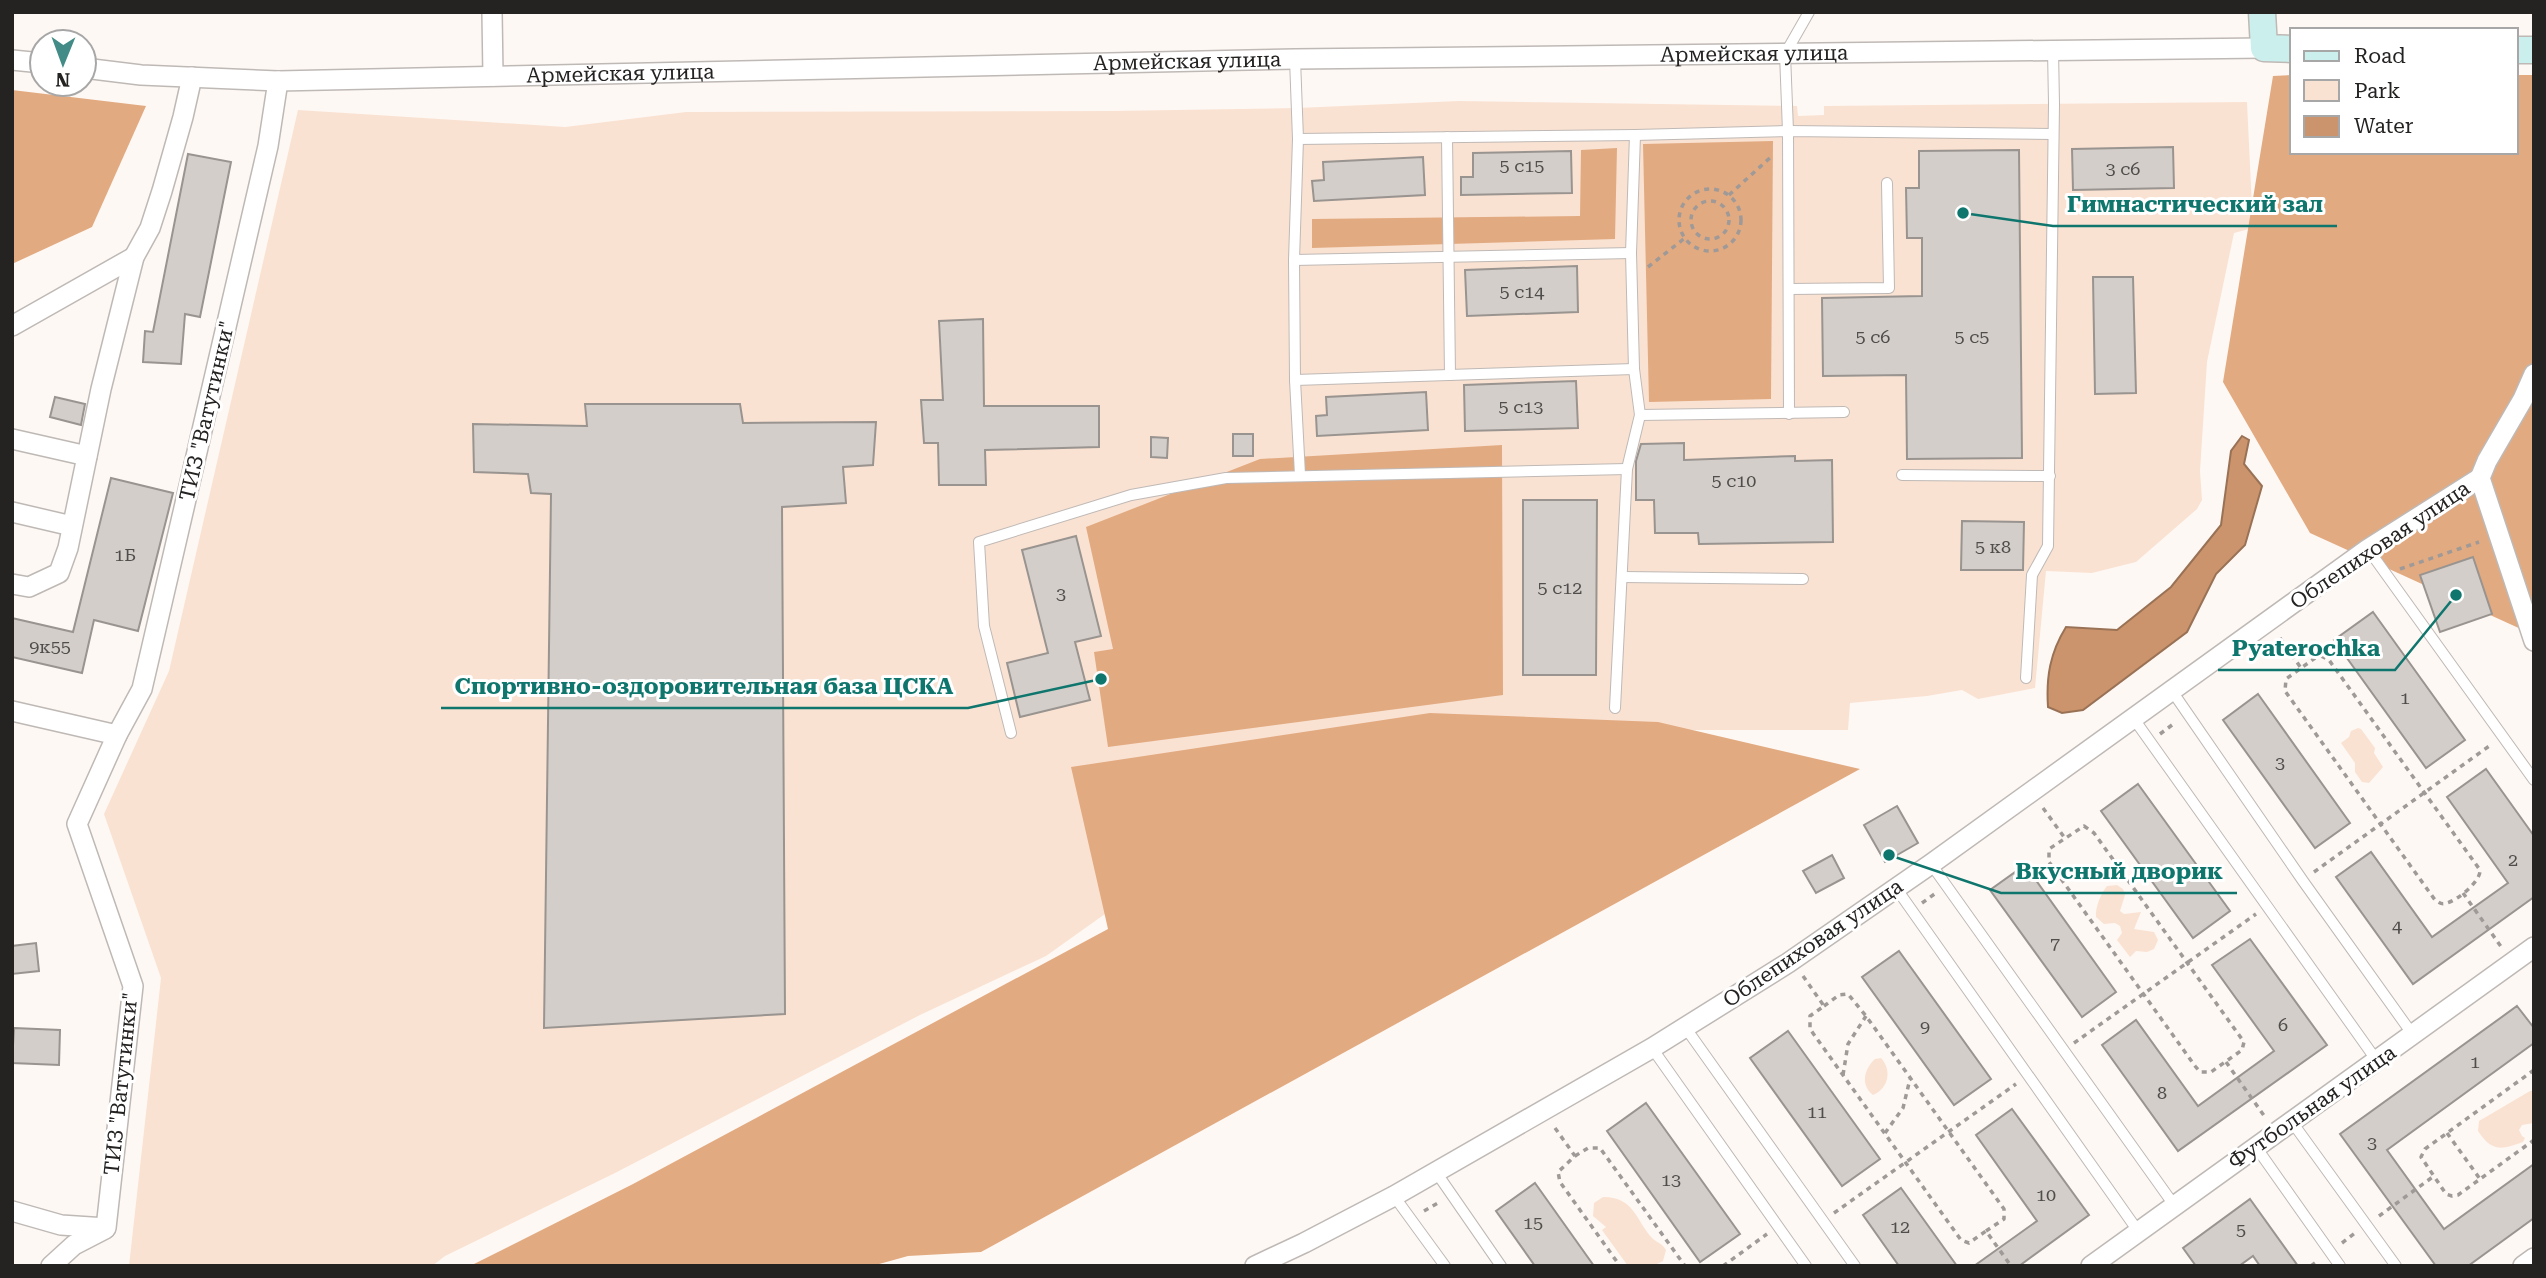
<svg xmlns="http://www.w3.org/2000/svg" width="2546" height="1278" viewBox="0 0 2546 1278" font-family="'Roboto Serif',serif">
<style>
.green{fill:#fae2d2}
.forest{fill:#e2aa81}
.water{fill:#cb946c;stroke:#997256;stroke-width:2}
.building{fill:#d3ceca;stroke:#999490;stroke-width:2}
.lines{fill:none;stroke-linecap:round;stroke-linejoin:round}
.lane-casing{stroke:#bfb9b6;stroke-width:12}
.street-casing{stroke:#bfb9b6;stroke-width:22}
.secondary-casing{stroke:#bfb9b6;stroke-width:29}
.path{stroke:#9f9a98;stroke-width:3.5;stroke-dasharray:5 5;stroke-linecap:butt}
.lane{stroke:#fff;stroke-width:10}
.street{stroke:#fff;stroke-width:19}
.secondary{stroke:#cbefed;stroke-width:26}
.labels{text-anchor:middle;dominant-baseline:central;stroke-width:6;stroke-linejoin:round;paint-order:stroke}
.number-label{font-size:18px;fill:#504e4c}
.street-label{font-size:21px;fill:#252322;stroke:#fff}
.leader{fill:none;stroke:#0f766e;stroke-width:2.5}
.callout-dot{fill:#0f766e;stroke:#fff;stroke-width:2.5}
.callout-label{font-size:23px;text-anchor:middle;font-weight:bold;fill:#0f766e;stroke:#fff;stroke-width:6;stroke-linejoin:round;paint-order:stroke}
</style>
<rect width="100%" height="100%" fill="#fef8f4"/>
<g class="green">
<path d="M1459,101L1797,106L1798,116L1824,115V106L2247,102L2253,228L2234,233L2207,362L2200,471L2202,500L2197,509L2136,562L2092,573L2046,571L2035,688L1978,699L1962,690L1927,696L1850,703L1848,730H1531L1112,909L1046,956L920,1015L615,1173L445,1256L432,1266H129L161,978L104,814L169,671L298,110L565,127L686,112L1111,111L1297,108Z"/>
<path d="M2358,728L2361,729L2375,748L2374,753L2383,767L2369,783L2362,782L2355,772V763L2341,743L2349,737L2351,731Z"/>
<path d="M2117,885L2123,889L2125,895L2120,911L2124,914L2141,912L2134,929L2154,932L2158,940L2154,949L2147,952L2136,951L2130,957L2117,940L2122,933L2120,926L2115,923L2104,924L2096,917C2095,908 2101,893 2107,886Z"/>
<path d="M1875,1059L1881,1058C1892,1070 1889,1088 1873,1095C1860,1085 1864,1069 1875,1059Z"/>
<path d="M2530,1091H2534V1123L2522,1125L2519,1130L2522,1136L2525,1138L2523,1142C2501,1150 2492,1152 2478,1131L2479,1121Z"/>
<path d="M1603,1197C1635,1197 1635,1220 1653,1239C1658,1243 1662,1243 1666,1250L1663,1261L1655,1265L1628,1266L1602,1230L1606,1227L1593,1216L1594,1203Z"/>
</g>
<g class="forest">
<path d="M2292,75V152H2516V75H2534V635L2310,533L2223,382L2273,76Z"/>
<path d="M12,90L146,106L92,227L12,264Z"/>
<path d="M1773,141L1771,399L1649,402L1643,144Z"/>
<path d="M1617,148L1615,239L1312,248V219L1580,216L1581,150Z"/>
<path d="M1502,445L1503,695L1108,747L1094,652L1113,649L1086,527L1260,459Z"/>
<path d="M1430,713L1658,722L1860,769L981,1252L908,1256L872,1266H470L633,1184L1108,929L1071,767Z"/>
</g>
<path class="water" d="M2242,436L2249,440L2244,464L2262,486L2245,545L2216,574L2187,632L2083,710L2062,713L2048,707C2046,677 2050,653 2066,627L2117,630L2171,587L2221,525L2231,451Z"/>
<g class="building">
<path d="M2173,147L2174,188L2073,190L2072,149Z"/>
<path d="M2019,150L2022,458L1907,459L1906,375L1823,376L1822,298L1922,296V238H1907L1906,188H1919V151Z"/>
<path d="M1571,151L1572,193L1461,195V177H1473V153Z"/>
<path d="M188,154L231,162L200,317L185,314L181,364L143,362L145,331L153,332Z"/>
<path d="M1423,157L1425,195L1314,201L1312,181L1324,180L1323,162Z"/>
<path d="M1577,266L1578,312L1467,316L1465,270Z"/>
<path d="M2093,277H2133L2136,393L2095,394Z"/>
<path d="M983,319L984,406H1099V447L985,450L986,485H939L938,443H924L921,400H943L939,321Z"/>
<path d="M1576,381L1578,428L1465,431L1464,385Z"/>
<path d="M1426,392L1428,430L1317,436L1316,416L1327,415L1326,397Z"/>
<path d="M55,397L85,404L81,425L50,417Z"/>
<path d="M585,404H740L743,423L876,422L873,465L843,467L846,503L782,507L785,1014L544,1028L551,494L531,493L528,474L474,472L473,424L587,426Z"/>
<rect x="1233" y="434" width="20" height="22"/>
<path d="M1151,437L1168,438L1167,458L1151,457Z"/>
<path d="M1684,443V460L1795,456V461L1832,460L1833,542L1699,544L1698,533H1655L1654,500H1636V461L1641,444Z"/>
<path d="M111,478L173,493L138,631L94,620L82,673L12,657V618L73,632Z"/>
<path d="M1523,500H1597L1596,675H1523Z"/>
<path d="M1962,521L2024,522L2023,570H1961Z"/>
<path d="M1076,536L1101,636L1075,642L1090,700L1020,717L1007,663L1048,653L1022,550Z"/>
<path d="M2473,557L2492,614L2440,632L2420,575Z"/>
<path d="M2373,612L2465,740L2426,768L2334,640Z"/>
<path d="M2258,694L2350,823L2315,848L2223,720Z"/>
<path d="M2486,769L2534,836V897L2413,984L2336,877L2371,852L2432,937L2508,883L2447,797Z"/>
<path d="M2138,784L2230,911L2193,938L2101,811Z"/>
<path d="M1897,806L1918,843L1885,862L1864,825Z"/>
<path d="M1832,855L1844,878L1816,893L1803,871Z"/>
<path d="M2025,865L2116,992L2082,1017L1990,890Z"/>
<path d="M2250,939L2327,1045L2178,1151L2102,1045L2136,1020L2198,1106L2274,1051L2212,965Z"/>
<path d="M36,943L39,971L12,974V946Z"/>
<path d="M1899,951L1991,1079L1954,1105L1862,977Z"/>
<path d="M2517,1006L2534,1028V1043L2387,1150L2444,1229L2534,1164V1218L2468,1266H2436L2340,1134Z"/>
<path d="M14,1028L60,1030L59,1065L12,1063Z"/>
<path d="M1788,1031L1880,1159L1842,1186L1750,1058Z"/>
<path d="M1646,1103L1740,1234L1700,1262L1607,1131Z"/>
<path d="M2012,1109L2089,1215L2019,1266H1974L2037,1221L1976,1135Z"/>
<path d="M1535,1183L1594,1266H1535L1496,1211Z"/>
<path d="M1901,1188L1957,1266H1899L1863,1215Z"/>
<path d="M2250,1199L2298,1266H2260L2253,1256L2239,1266H2196L2183,1248Z"/>
</g>
<g class="lines">
<g class="lane-casing">
<g id="lane">
<path d="M1295,59L1298,139L1294,260L1295,380L1300,475"/>
<path d="M1447,137L1450,375"/>
<path d="M1298,139L1635,135L1788,131L2053,134"/>
<path d="M1294,260L1631,253"/>
<path d="M1789,289L1889,288L1887,183"/>
<path d="M1295,380L1634,369"/>
<path d="M1789,414L1788,131L1785,54L1809,12"/>
<path d="M1640,415L1844,412"/>
<path d="M1902,475L2050,476"/>
<path d="M2368,549L2534,780"/>
<path d="M1622,577L1803,579"/>
<path d="M2026,678L2032,575L2048,546L2054,104L2053,50"/>
<path d="M2172,691L2303,881L2413,1035"/>
<path d="M1615,708L1627,469L1640,415L1634,369L1631,253L1635,135"/>
<path d="M2134,719L2377,1061"/>
<path d="M1011,733L984,626L979,542L1131,495L1226,478L1627,469"/>
<path d="M1931,864L2174,1205"/>
<path d="M1896,888L2138,1231"/>
<path d="M1685,1027L1855,1266"/>
<path d="M1652,1048L1806,1266"/>
<path d="M2292,1122L2396,1266"/>
<path d="M2256,1147L2340,1266"/>
<path d="M1436,1172L1501,1266"/>
<path d="M1394,1196L1445,1266"/>
</g>
</g>
<g class="street-casing">
<g id="street">
<path d="M492,12L493,76"/>
<path d="M12,60L42,63"/>
<path id="s1" d="M84,68L141,75L278,81L1295,59L2264,48"/>
<path d="M12,326L134,257"/>
<path d="M12,439L87,456"/>
<path d="M2480,478L2534,641"/>
<path d="M2480,478L2487,461L2523,399L2534,374"/>
<path d="M12,512L72,526"/>
<path d="M12,584L29,587L59,573L68,548L101,389L134,257L150,228L162,191L183,117L192,77"/>
<path d="M12,711L117,735"/>
<path d="M12,1211L61,1225L106,1228L133,986L77,824L117,735L142,689L268,146L278,81"/>
<path d="M51,1266L74,1245L105,1229"/>
<path d="M1255,1266L1304,1243L1394,1196L1652,1048L1788,963L1931,864L2368,549L2480,478"/>
<path d="M2091,1266L2534,947"/>
<path d="M2523,1266L2534,1258"/>
</g>
</g>
<g class="secondary-casing">
<g id="secondary">
<path d="M2262,12L2264,48L2292,49"/>
<path d="M2516,50H2534"/>
</g>
</g>
<g class="path">
<circle cx="1710" cy="220" r="31"/>
<path d="M1729,195L1772,156"/>
<circle cx="1710" cy="220" r="19"/>
<path d="M1648,267L1685,238"/>
<path d="M2400,569L2479,542"/>
<path d="M2280,638L2301,668"/>
<path d="M2321,656L2329,660L2480,870C2481,881 2458,900 2447,903C2441,905 2440,903 2435,900L2285,691L2286,679L2315,658Z"/>
<path d="M2160,734L2176,722"/>
<path d="M2043,808L2064,837"/>
<path d="M2084,826L2094,833L2244,1042L2242,1050L2211,1072H2200L2195,1066L2049,862V849Z"/>
<path d="M2314,872L2492,744"/>
<path d="M2463,893L2502,948"/>
<path d="M1922,903L1936,893"/>
<path d="M1803,976L1824,1006L1810,1016V1029L1961,1240L1969,1243L1986,1231L2011,1266"/>
<path d="M1824,1006L1839,995L1848,994L1866,1016L2004,1209V1219L1986,1231"/>
<path d="M2074,1043L2256,914"/>
<path d="M2226,1062L2265,1117"/>
<path d="M2534,1070L2425,1149L2421,1157L2446,1194L2452,1196L2458,1195L2534,1140"/>
<path d="M1843,1075L1848,1044L1866,1016"/>
<path d="M1555,1128L1575,1156L1558,1172L1560,1182L1620,1266"/>
<path d="M1885,1133L1903,1108L1910,1079"/>
<path d="M2447,1133L2480,1179"/>
<path d="M1575,1156L1588,1148H1600L1685,1266"/>
<path d="M1424,1211L1438,1203"/>
<path d="M1834,1213L2016,1084"/>
<path d="M2379,1216L2434,1176"/>
<path d="M2342,1243L2355,1233"/>
<path d="M1723,1266L1767,1234"/>
<path d="M2311,1266L2319,1260"/>
</g>
<use href="#lane" class="lane"/>
<use href="#street" class="street"/>
<use href="#secondary" class="secondary"/>
</g>
<g class="labels">
<g class="number-label">
<text x="1522" y="165">5 с15</text>
<text x="2123" y="168">3 с6</text>
<text x="1522" y="291">5 с14</text>
<text x="1873" y="336">5 с6</text>
<text x="1972" y="336">5 с5</text>
<text x="1521" y="406">5 с13</text>
<text x="1734" y="480">5 с10</text>
<text x="1993" y="546">5 к8</text>
<text x="125" y="554">1Б</text>
<text x="1560" y="587">5 с12</text>
<text x="1061" y="593">3</text>
<text x="50" y="646">9к55</text>
<text x="2405" y="697">1</text>
<text x="2280" y="762">3</text>
<text x="2513" y="859">2</text>
<text x="2397" y="925">4</text>
<text x="2055" y="943">7</text>
<text x="2283" y="1024">6</text>
<text x="1925" y="1026">9</text>
<text x="2475" y="1061">1</text>
<text x="2162" y="1092">8</text>
<text x="1817" y="1111">11</text>
<text x="2372" y="1142">3</text>
<text x="1671" y="1179">13</text>
<text x="2046" y="1194">10</text>
<text x="1533" y="1222">15</text>
<text x="1900" y="1226">12</text>
<text x="2241" y="1229">5</text>
</g>
<g class="street-label">
<text stroke="none"><textPath href="#s1" startOffset="1671">Армейская улица</textPath></text>
<text stroke="none"><textPath href="#s1" startOffset="1104">Армейская улица</textPath></text>
<text stroke="none"><textPath href="#s1" startOffset="537">Армейская улица</textPath></text>
<text transform="translate(207 411) rotate(-77)">ТИЗ "Ватутинки"</text>
<text transform="translate(2380 545) rotate(-34)">Облепиховая улица</text>
<text transform="translate(1813 943) rotate(-34)">Облепиховая улица</text>
<text transform="translate(121 1084) rotate(-84)">ТИЗ "Ватутинки"</text>
<text transform="translate(2312 1107) rotate(-35)">Футбольная улица</text>
</g>
</g>
<path class="leader" d="M1963 213L2053 226H2337M2456 595L2395 670H2218M1101 679L968 708H441M1889 855L2001 893H2237"/>
<g class="callout-dot">
<circle cx="1963" cy="213" r="7"/>
<circle cx="2456" cy="595" r="7"/>
<circle cx="1101" cy="679" r="7"/>
<circle cx="1889" cy="855" r="7"/>
</g>
<g class="callout-label">
<text x="2195" y="212">Гимнастический зал</text>
<text x="2306" y="656">Pyaterochka</text>
<text x="704" y="694">Спортивно-оздоровительная база ЦСКА</text>
<text x="2119" y="879">Вкусный дворик</text>
</g>
<rect width="2546" height="1278" fill="none" stroke="#252322" stroke-width="28"/>
<rect x="2290" y="28" width="228" height="126" fill="#ffffff" stroke="#a8a7a7" stroke-width="2"/>
<rect x="2304" y="51" width="35" height="10" fill="#cbefed" stroke="#a8a7a7" stroke-width="2"/>
<text x="2354" y="63" font-size="21" fill="#252322">Road</text>
<rect x="2304" y="80" width="35" height="21" fill="#fae2d2" stroke="#a8a7a7" stroke-width="2"/>
<text x="2354" y="98" font-size="21" fill="#252322">Park</text>
<rect x="2304" y="116" width="35" height="21" fill="#cb946c" stroke="#a8a7a7" stroke-width="2"/>
<text x="2354" y="133" font-size="21" fill="#252322">Water</text>
<g transform="translate(63 63) rotate(181)"><circle r="33" fill="#ffffff" stroke="#a8a7a7" stroke-width="2"/>
<path d="M0-5L12 26L0 18L-12 26Z" fill="#438b87"/>
<text y="-10" font-size="19" font-weight="bold" text-anchor="middle" fill="#252322">N</text>
</g>
</svg>
